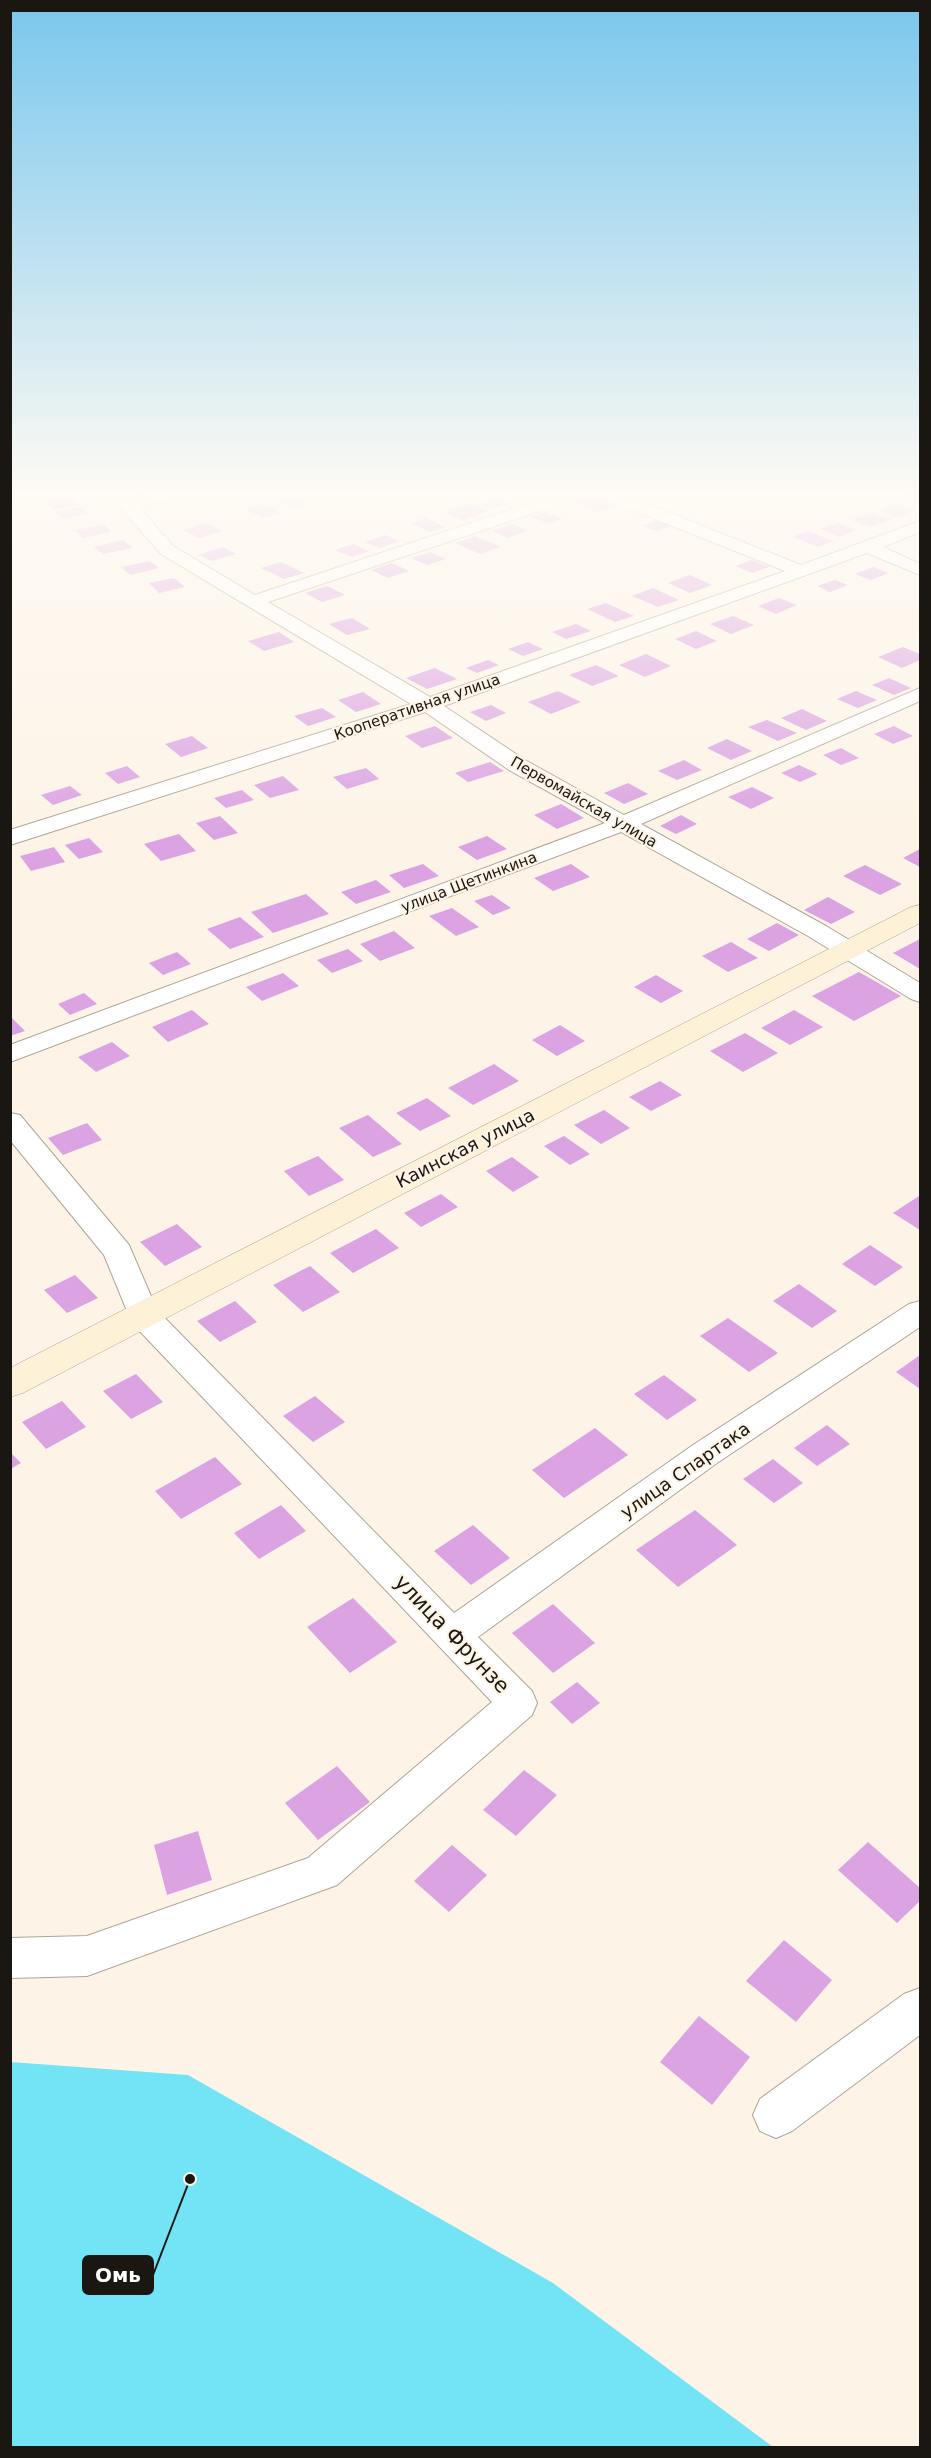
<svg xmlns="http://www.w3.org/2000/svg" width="931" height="2458" viewBox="0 0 931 2458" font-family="'DejaVu Sans',sans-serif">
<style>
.water{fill:#73e4f5}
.building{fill:#dba3e2}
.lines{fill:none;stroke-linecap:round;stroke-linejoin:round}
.minor-casing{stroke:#ada498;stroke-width:2}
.secondary-casing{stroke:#ada498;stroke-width:1}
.minor{fill:#fff;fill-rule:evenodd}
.secondary{fill:#fdf1d7;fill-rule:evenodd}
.labels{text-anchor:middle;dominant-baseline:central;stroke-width:4.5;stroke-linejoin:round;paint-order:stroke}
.far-street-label{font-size:15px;fill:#1a1712;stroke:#fdf4e7}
.street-label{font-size:18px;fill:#1a1712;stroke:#fdf4e7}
.near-street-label{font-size:21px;fill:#1a1712;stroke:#fdf4e7}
.leader{fill:none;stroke:#1a1712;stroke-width:2}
.callout-dot{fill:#1a1712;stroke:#fdf4e7;stroke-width:2}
.callout{fill:#1a1712;stroke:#1a1712;stroke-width:2}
.callout-label{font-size:20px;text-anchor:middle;font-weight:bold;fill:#fff}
</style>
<rect width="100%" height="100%" fill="#fdf4e7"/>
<path class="water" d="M10,2062L188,2075L553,2283L773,2447H11Z"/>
<g class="building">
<path d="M913,492H920V503L902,496Z"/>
<path d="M592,495L617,505L598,512L574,502Z"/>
<path d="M70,496L80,505L54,510L44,500Z"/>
<path d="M290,496L308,504L293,509L275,501Z"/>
<path d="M500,497L512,502L493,509L480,504Z"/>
<path d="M470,503L489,511L462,520L443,512Z"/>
<path d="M261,504L281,513L264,518L245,510Z"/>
<path d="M896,504L914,511L897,517L879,510Z"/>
<path d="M80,507L89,513L63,519L55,512Z"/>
<path d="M545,512L562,519L549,524L532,517Z"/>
<path d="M872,513L891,520L870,527L852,520Z"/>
<path d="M426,518L445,527L430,532L411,523Z"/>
<path d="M660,519L674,525L657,531L643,526Z"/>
<path d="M206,523L222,531L199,538L183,530Z"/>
<path d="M838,523L856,530L839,537L821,529Z"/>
<path d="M512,524L528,531L508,538L492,531Z"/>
<path d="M105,525L112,532L83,538L75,530Z"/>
<path d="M808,531L833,541L818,547L793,537Z"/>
<path d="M385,535L400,541L380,548L365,542Z"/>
<path d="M475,536L501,547L480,554L455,543Z"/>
<path d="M123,540L133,548L103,554L94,547Z"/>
<path d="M353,544L369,551L352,557L335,550Z"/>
<path d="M222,547L236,554L212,561L198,555Z"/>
<path d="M430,552L446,559L427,565L411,558Z"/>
<path d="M752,560L769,567L752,573L735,566Z"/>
<path d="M150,561L159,568L130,575L121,567Z"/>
<path d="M281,562L304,573L284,579L261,568Z"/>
<path d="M392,563L409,571L388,578L371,570Z"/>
<path d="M873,567L889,573L871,580L855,574Z"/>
<path d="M690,575L712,585L690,593L668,583Z"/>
<path d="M174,578L185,587L159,593L149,583Z"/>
<path d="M835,580L848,585L830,592L817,586Z"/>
<path d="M327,586L345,595L322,602L305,593Z"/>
<path d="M653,588L679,600L658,607L632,596Z"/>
<path d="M779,598L797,605L776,614L758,606Z"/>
<path d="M606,603L634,616L615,622L587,609Z"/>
<path d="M733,616L754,625L731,634L710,624Z"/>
<path d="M352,618L370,629L347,635L329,624Z"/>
<path d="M576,624L591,631L566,639L552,632Z"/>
<path d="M696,631L717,641L696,649L675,639Z"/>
<path d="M279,632L294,642L264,651L248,641Z"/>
<path d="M528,642L543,649L523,656L508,649Z"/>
<path d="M903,647L920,654V660L902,668L878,657Z"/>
<path d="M646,654L671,666L645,677L619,665Z"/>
<path d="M488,660L499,665L477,673L466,668Z"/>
<path d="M596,665L619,676L592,686L569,675Z"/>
<path d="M435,668L457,679L427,689L406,678Z"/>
<path d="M889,678L911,688L894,695L872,685Z"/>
<path d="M558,691L581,702L551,714L528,702Z"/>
<path d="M856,691L877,700L858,708L837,699Z"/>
<path d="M363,692L381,704L356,712L338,700Z"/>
<path d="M491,705L506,713L486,721L470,712Z"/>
<path d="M322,708L336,717L308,726L294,716Z"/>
<path d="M802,709L827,721L806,730L781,718Z"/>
<path d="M767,720L797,733L778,741L748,727Z"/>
<path d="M435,726L453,738L422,748L405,736Z"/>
<path d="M894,726L913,736L893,744L874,734Z"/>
<path d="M192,736L208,748L181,757L165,744Z"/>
<path d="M727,739L752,751L731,760L707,748Z"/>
<path d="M841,748L859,758L841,765L823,755Z"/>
<path d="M684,760L702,770L677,780L658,771Z"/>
<path d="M490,762L504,771L468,782L455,773Z"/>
<path d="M799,765L818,774L800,782L781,773Z"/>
<path d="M127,766L140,777L118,784L105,773Z"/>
<path d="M366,768L379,779L347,789L333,777Z"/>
<path d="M283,776L299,790L270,798L254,785Z"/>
<path d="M628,783L648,794L624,804L604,793Z"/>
<path d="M70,786L82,795L53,805L41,795Z"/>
<path d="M752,787L774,798L751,809L728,797Z"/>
<path d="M242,790L254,800L226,808L214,798Z"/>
<path d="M561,804L584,818L557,829L534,815Z"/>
<path d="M681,815L697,824L676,834L660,826Z"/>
<path d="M220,816L238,833L214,840L196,823Z"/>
<path d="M179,834L196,851L161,861L144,844Z"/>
<path d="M487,836L507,849L477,860L458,847Z"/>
<path d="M89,838L103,852L79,859L65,845Z"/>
<path d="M54,847L65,862L31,871L20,856Z"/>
<path d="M920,849V867L903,858Z"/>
<path d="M423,864L439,876L404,888L389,875Z"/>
<path d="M571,864L590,877L553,891L534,878Z"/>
<path d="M865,865L902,884L880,895L843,876Z"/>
<path d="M376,880L391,892L356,904L341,892Z"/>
<path d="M306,894L329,914L273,933L251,912Z"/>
<path d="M492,895L511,908L493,915L474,901Z"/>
<path d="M828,897L855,912L831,924L804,910Z"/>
<path d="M452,908L479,927L456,936L429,916Z"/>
<path d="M240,917L264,937L230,949L207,929Z"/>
<path d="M777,923L799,935L769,951L747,939Z"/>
<path d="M394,931L415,948L380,961L360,944Z"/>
<path d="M920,939V969L893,953Z"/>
<path d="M731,942L758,958L728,972L702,956Z"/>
<path d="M348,949L363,961L332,973L317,960Z"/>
<path d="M177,952L191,964L163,975L149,963Z"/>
<path d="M859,972L901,996L854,1021L812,996Z"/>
<path d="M283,973L299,986L262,1001L246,987Z"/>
<path d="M656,975L683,991L661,1003L634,987Z"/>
<path d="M84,993L97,1004L70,1015L58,1004Z"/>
<path d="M192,1010L209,1024L168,1042L152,1027Z"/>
<path d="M794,1010L823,1027L790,1045L761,1028Z"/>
<path d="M10,1016L25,1031L10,1036Z"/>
<path d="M560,1025L585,1041L557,1056L532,1040Z"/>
<path d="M745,1033L778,1053L743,1072L710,1051Z"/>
<path d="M112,1042L130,1056L96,1072L78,1057Z"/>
<path d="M494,1064L519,1081L473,1105L448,1088Z"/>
<path d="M660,1081L682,1095L651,1111L629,1097Z"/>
<path d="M427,1098L451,1116L420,1131L396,1113Z"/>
<path d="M604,1110L630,1128L601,1144L574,1125Z"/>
<path d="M368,1115L402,1144L373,1157L339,1128Z"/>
<path d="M87,1123L102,1140L63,1155L48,1138Z"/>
<path d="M564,1136L590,1154L570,1165L544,1146Z"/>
<path d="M318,1156L344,1180L309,1196L284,1171Z"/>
<path d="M512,1157L539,1177L513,1192L486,1171Z"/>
<path d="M441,1194L458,1207L421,1227L404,1213Z"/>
<path d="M919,1196L920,1197V1230L893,1213Z"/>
<path d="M177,1224L202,1247L165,1266L140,1242Z"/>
<path d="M376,1229L399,1248L353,1273L330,1253Z"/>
<path d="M870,1245L903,1267L875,1286L842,1264Z"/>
<path d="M310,1266L340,1292L303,1312L273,1285Z"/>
<path d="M75,1275L98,1298L67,1313L44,1290Z"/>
<path d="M799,1284L837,1311L812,1328L773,1301Z"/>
<path d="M235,1301L257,1322L220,1342L197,1321Z"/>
<path d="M728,1318L778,1353L749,1372L700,1336Z"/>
<path d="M920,1355V1389L896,1372Z"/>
<path d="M136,1374L163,1402L131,1419L103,1391Z"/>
<path d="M664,1375L697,1400L667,1420L634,1394Z"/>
<path d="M315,1396L345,1422L313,1442L283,1416Z"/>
<path d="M62,1401L86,1427L46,1449L22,1422Z"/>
<path d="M827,1425L850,1444L817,1466L794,1448Z"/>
<path d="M595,1428L628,1455L564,1498L532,1470Z"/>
<path d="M10,1452L21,1463L10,1469Z"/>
<path d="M215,1457L242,1484L181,1519L155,1491Z"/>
<path d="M773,1459L803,1483L774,1503L743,1479Z"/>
<path d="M281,1505L306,1531L259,1559L234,1533Z"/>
<path d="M695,1510L737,1545L678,1587L636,1550Z"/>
<path d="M473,1525L510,1558L471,1585L434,1551Z"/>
<path d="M353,1598L397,1642L350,1673L307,1627Z"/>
<path d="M553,1604L595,1643L553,1673L512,1633Z"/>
<path d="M577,1682L600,1703L572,1724L550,1702Z"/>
<path d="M337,1766L370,1802L318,1840L285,1803Z"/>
<path d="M524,1770L557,1795L516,1836L483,1810Z"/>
<path d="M198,1831L212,1880L167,1895L154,1845Z"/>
<path d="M868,1842L920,1888V1901L897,1923L838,1870Z"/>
<path d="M452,1845L487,1875L449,1912L414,1881Z"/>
<path d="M784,1940L832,1980L796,2022L746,1981Z"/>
<path d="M699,2016L750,2057L712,2105L660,2062Z"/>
</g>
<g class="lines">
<g class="minor-casing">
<g id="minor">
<path d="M98,492H118L128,498L163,492H197L195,496L189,497L138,506L173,546L255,595L564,492H587L585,496L268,602L430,697L785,571L597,496L595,492H617L801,565L920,521V532L883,547L920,564V575L867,553L444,706L525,760L624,815L920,688V701L641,824L826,926L920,983V1002L911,999L808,936L621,832L10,1062V1045L605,823L509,770L425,712L10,845V830L411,704L161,554L120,507Z"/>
<path d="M10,1113L20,1115L129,1245L157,1310L454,1613L693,1445L909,1304L920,1301V1327L717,1463L478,1637L532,1691L537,1703L532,1715L337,1885L87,1976L10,1978V1938L87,1936L308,1858L492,1702L132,1323L104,1255L10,1140Z"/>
<path d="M920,1988V2035L792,2131L776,2138L760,2131L753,2115L760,2099L904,1994Z"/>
</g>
</g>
<g class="secondary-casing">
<path id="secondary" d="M920,905V923L23,1393L10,1397V1368L911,907Z"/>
</g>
<use href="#minor" class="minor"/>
<use href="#secondary" class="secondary"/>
</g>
<linearGradient id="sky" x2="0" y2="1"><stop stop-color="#79c7ed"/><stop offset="0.59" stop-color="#fefaf4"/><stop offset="1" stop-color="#fefaf4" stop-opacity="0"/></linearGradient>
<rect width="931" height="836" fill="url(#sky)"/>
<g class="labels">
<g class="far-street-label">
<text transform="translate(417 707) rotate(-19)">Кооперативная улица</text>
<text transform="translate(584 802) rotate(30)">Первомайская улица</text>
<text transform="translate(469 882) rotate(-21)">улица Щетинкина</text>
</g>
<g class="street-label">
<text transform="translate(465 1148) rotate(-27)">Каинская улица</text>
<text transform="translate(685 1470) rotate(-35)">улица Спартака</text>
</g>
<g class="near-street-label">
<text transform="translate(452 1634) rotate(46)">улица Фрунзе</text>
</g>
</g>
<path class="leader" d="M190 2179L153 2275"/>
<circle class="callout-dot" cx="190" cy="2179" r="6"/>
<rect class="callout" x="83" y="2256" width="70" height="38" rx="6"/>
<g class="callout-label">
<text x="118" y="2282">Омь</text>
</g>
<rect width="931" height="2458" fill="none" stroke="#1a1712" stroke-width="24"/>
</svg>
